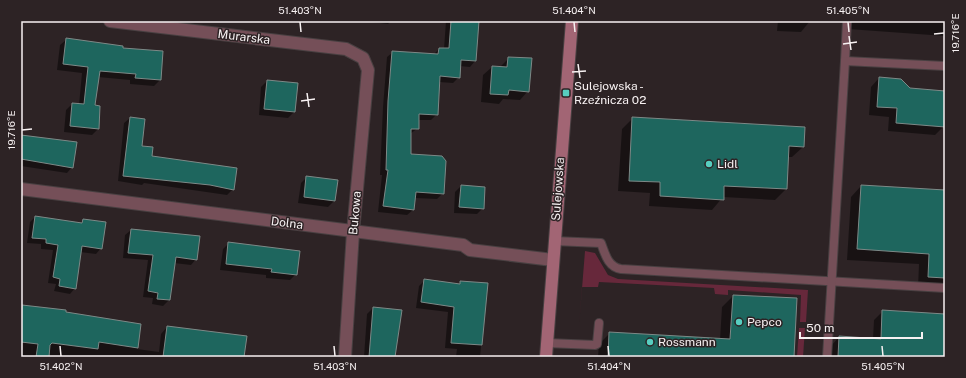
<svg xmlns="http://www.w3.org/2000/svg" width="966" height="378" viewBox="0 0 966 378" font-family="'Public Sans',sans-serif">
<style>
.green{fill:#67283b}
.shadow{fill:#0007}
.building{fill:#1e665e;stroke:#7d8987}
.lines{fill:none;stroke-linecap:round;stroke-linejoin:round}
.service-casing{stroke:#494042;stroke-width:10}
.minor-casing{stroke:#494042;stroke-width:14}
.secondary-casing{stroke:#494042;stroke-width:14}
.service{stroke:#754f58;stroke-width:8}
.minor{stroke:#754f58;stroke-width:12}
.secondary{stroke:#a26574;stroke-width:12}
.ticks{fill:none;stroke:#f7f1f2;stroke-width:1.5}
.poi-dot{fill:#58cec0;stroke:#2d2325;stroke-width:1.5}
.labels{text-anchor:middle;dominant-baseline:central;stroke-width:3;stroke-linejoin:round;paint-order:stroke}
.street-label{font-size:12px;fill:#f7f1f2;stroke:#2d2325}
.poi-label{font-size:12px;fill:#f7f1f2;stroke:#2d2325;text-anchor:start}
.neatline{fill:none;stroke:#f7f1f2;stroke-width:1.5}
.ticks-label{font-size:10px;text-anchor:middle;fill:#f7f1f2}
</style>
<rect width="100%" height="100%" fill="#2d2325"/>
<g class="green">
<path d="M585,251L595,253L608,275L618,279L808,290L806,322H800L801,295L728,290V295L715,294L714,288L599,282L598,287H582L579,326Z"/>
<path d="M799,328H805L803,357H797Z"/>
</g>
<g class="shadow">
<path d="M364,21H391L388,24Z"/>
<path d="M446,21H478L475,61L470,67L459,66V77L453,83L439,82L437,114L431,120H418V128L410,134L409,155L443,193L437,199L415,198L413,210L407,215L378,212L382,175H380L383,107L387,57L393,52L433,55L439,49H444Z"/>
<path d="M778,21H810L801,32L777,31Z"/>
<path d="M849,21H945V36L848,29Z"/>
<path d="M66,40L122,49L160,80L154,86L130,84V80L98,77L94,106L98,129L92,135L64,132L66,110L72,104L79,105L82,73L57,70L60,45Z"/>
<path d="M509,58L528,91L520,100L503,99L499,104L481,102L483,75L492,67H500Z"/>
<path d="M879,78L909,89L945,92L944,126L935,135L888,131L889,117L869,115L871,87Z"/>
<path d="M267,81L294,112L288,118L259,115L261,87Z"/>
<path d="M130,118L144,120L141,147L151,157L233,189L227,195L144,183L142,185L118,181L124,123Z"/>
<path d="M633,118L803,147L792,157H788L786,189L775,200L723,197L712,210L649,206L650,193L618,191L622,129Z"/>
<path d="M21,136L72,167L67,173L21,166Z"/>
<path d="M307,177L337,181L334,201L328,207L298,203L301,183Z"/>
<path d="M461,186L483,208L477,214L454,213L455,192Z"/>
<path d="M861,186L945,191V289L918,288L919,264L847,260L851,197Z"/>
<path d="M35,217L80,223L83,220L101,248L96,254L80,252L75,288L70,294L54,291L56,284L48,283L53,250L41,249V244L27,243L30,222Z"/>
<path d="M131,230L196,259L191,265L174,263L169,300L163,306L152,304L153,298L143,297L148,260L123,258L125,235Z"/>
<path d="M229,243L296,274L290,280L266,278V275L220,270L223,249Z"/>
<path d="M425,280L458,284L461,282L487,284L480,357H456L457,349L445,348L448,312L416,308L419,286Z"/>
<path d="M733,296L793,357H598L599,344L610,333L720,340L722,307Z"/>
<path d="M22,306L140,325L137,349L159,352L161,334L167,327L243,357H21Z"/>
<path d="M373,308L401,311L394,357H364L367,314Z"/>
<path d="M883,311L945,315V357H830L831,346L839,337L873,339L874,320Z"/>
</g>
<g class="building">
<path d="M451,21H479L476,61L461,60L460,78L440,76L438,115L419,114V129H411V154L442,156L446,161L444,194L416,192L414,210L383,206L388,170H386L388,101L392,51L438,54L439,48H449Z"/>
<path d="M66,38L123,46V48L163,51L161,80L135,78L136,74L100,71L95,105L100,106L99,129L70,126L72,103L84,104L88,67L63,64Z"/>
<path d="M508,57L532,58L529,92L509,90L508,95L490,94L492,66L507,67Z"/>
<path d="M879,77L901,79L910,88L945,91V127L896,123L897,108L877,107Z"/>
<path d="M267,80L298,83L295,112L264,109Z"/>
<path d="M130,117L145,119L142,146L153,147L152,156L237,168L234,190L210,185L123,176Z"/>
<path d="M632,117L805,127L804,147L789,146L787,189L724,186V200L660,196V182L629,181Z"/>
<path d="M21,135L77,142L73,168L21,159Z"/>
<path d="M306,176L338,180L335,201L304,197Z"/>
<path d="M461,185L485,187L484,209L459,207Z"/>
<path d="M861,185L945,190V278L928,277L929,254L857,249Z"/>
<path d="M35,216L82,223L83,219L106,222L102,249L82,246L76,289L59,286L60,279L53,277L58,245L46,243V239L32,238Z"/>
<path d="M131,229L200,236L197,260L176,257L170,300L157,299L158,293L148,291L153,255L128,253Z"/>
<path d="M228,242L300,251L297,275L271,272L272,269L226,264Z"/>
<path d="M424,279L460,284V281L488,283L482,345L451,343L454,307L421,302Z"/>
<path d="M733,295L797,298L794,357H608L609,332L730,339Z"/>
<path d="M22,305L66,310V312L141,324L138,348L99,342L98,349L52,343L50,345L49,357H36L38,344L21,342Z"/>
<path d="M373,307L402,310L395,357H369Z"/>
<path d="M882,310L945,314V357H838L839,336L881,339Z"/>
<path d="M167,326L247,336L244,357H163Z"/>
</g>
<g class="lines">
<g class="service-casing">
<g id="service">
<path d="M845,61L847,21"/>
<path d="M554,241L601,243C605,254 608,267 621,269L945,288"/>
<path d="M547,343L595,345L597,344L599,323"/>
<path d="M827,357L845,61L945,66"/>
</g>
</g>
<g class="minor-casing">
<g id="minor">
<path d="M110,21L346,49L363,58L368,70L353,232L345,357"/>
<path d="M21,189L463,245L470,250L553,260"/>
</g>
</g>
<g class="secondary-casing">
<path id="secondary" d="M546,357L572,21"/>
</g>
<use href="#service" class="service"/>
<use href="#minor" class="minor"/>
<use href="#secondary" class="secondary"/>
</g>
<path class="ticks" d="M300,22L301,32M574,22L575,32M848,22L849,32M934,34L944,33M849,36L851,50M843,44L857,42M578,64L580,78M572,72L586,71M307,93L309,107M301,101L315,99M22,130L32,129M60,346L61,356M334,346L335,356M608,346L609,356M882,346L883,356"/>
<g class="poi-dot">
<rect x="562" y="89" width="8" height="8" rx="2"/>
<circle cx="709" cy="164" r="4"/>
<circle cx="739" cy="322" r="4"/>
<circle cx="650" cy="342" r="4"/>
</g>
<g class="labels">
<g class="street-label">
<text transform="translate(244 37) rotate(7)">Murarska</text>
<text transform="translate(558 189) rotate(-86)">Sulejowska</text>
<text transform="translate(355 213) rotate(-85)">Bukowa</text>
<text transform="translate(287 223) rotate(7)">Dolna</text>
</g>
<g class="poi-label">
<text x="574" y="86">Sulejowska -<tspan x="574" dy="14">Rzeźnicza 02</tspan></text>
<text x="717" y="164">Lidl</text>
<text x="747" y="322">Pepco</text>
<text x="658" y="342">Rossmann</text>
</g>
</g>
<rect width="966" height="378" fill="none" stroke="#2d2325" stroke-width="44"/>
<path d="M800 332v6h122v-6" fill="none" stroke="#f7f1f2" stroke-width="2"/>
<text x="806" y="332" font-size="12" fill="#f7f1f2" stroke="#2d2325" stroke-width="3" paint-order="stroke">50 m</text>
<rect x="22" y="22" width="922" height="334" class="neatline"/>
<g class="ticks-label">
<text x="300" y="14">51.403°N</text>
<text x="574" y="14">51.404°N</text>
<text x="848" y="14">51.405°N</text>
<text transform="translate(955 33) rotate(-90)" y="4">19.716°E</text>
<text transform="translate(11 130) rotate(-90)" y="4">19.716°E</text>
<text x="61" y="370">51.402°N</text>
<text x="335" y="370">51.403°N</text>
<text x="609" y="370">51.404°N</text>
<text x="883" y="370">51.405°N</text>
</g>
</svg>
